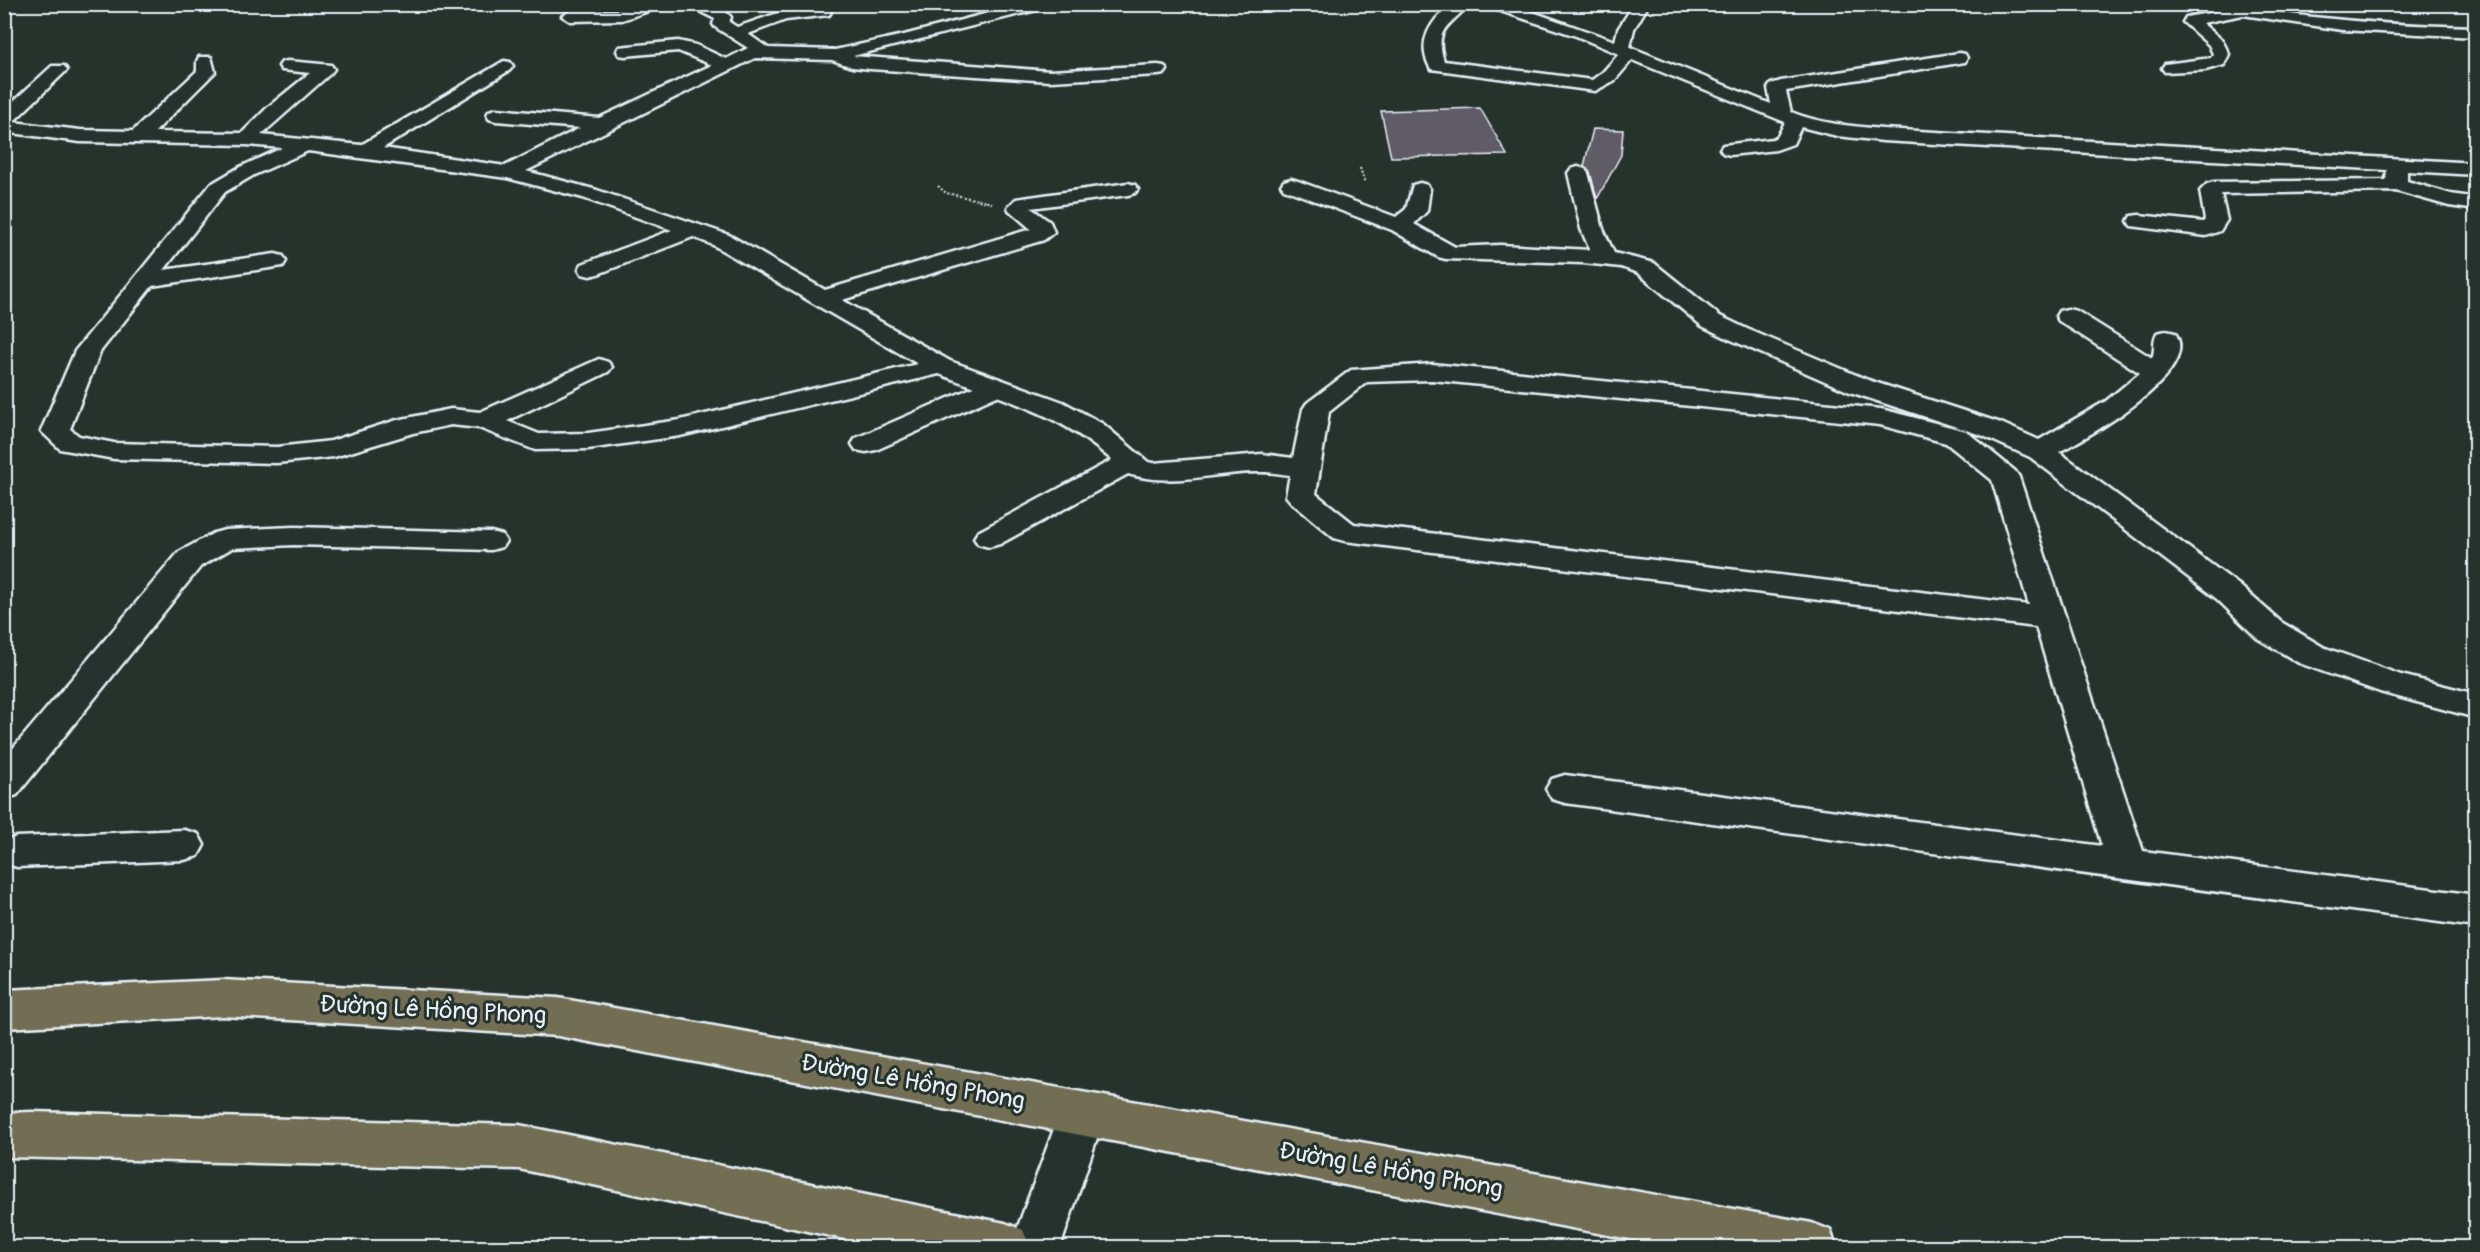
<svg xmlns="http://www.w3.org/2000/svg" width="2480" height="1252" viewBox="0 0 2480 1252" font-family="Pangolin,sans-serif">
<style>
.building{fill:#615c66;stroke:#e8f1f8;stroke-width:1.5}
.lines{fill:none;stroke-linecap:round;stroke-linejoin:round}
.minor-casing{stroke:#e8f1f8;stroke-width:5}
.major-casing{stroke:#e8f1f8;stroke-width:5}
.path{stroke:#e8f1f8;stroke-width:2;stroke-dasharray:2 2;stroke-linecap:butt}
.minor{fill:#26332d;fill-rule:evenodd}
.major{fill:#726e52;fill-rule:evenodd}
.labels{text-anchor:middle;dominant-baseline:central;stroke-width:6;stroke-linejoin:round;paint-order:stroke}
.near-street-label{font-size:24px;fill:#e8f1f8;stroke:#26332d}
</style>
<rect width="100%" height="100%" fill="#26332d"/>
<filter id="ink" filterUnits="userSpaceOnUse"><feTurbulence type="fractalNoise" baseFrequency=".0167" numOctaves="2"/><feDisplacementMap in="SourceGraphic" scale="12" xChannelSelector="R" yChannelSelector="G"/><feConvolveMatrix kernelMatrix="1 2 1 2 8 2 1 2 1" color-interpolation-filters="sRGB"/></filter>
<g filter="url(#ink)">
<g class="building">
<path d="M1480,108L1507,155L1391,157L1381,111Z"/>
<path d="M1593,129L1623,130L1621,155L1597,199L1590,172L1584,166Z"/>
</g>
<g class="lines">
<g class="minor-casing">
<g id="minor">
<path d="M639,4H663L661,7L622,20L570,21L562,16L570,11L621,10Z"/>
<path d="M685,4C700,4 720,4 731,17L729,22L737,27L784,11L829,9L831,12L829,15L786,20L748,34L768,48L835,50L904,35L1023,4H1050L1048,7L853,56L1050,71L1158,65L1164,66L1167,70L1164,74L1158,75L1050,81L870,69L852,67L832,60L755,58L526,171L597,190L729,235L825,290L1031,229L1009,210L1008,207L1016,199L1128,183L1135,185L1138,189L1135,193L1128,195L1031,208L1050,222L1054,232L1044,240L842,300L950,361L1063,402L1103,424L1148,462L1153,463L1262,454L1293,458L1303,409L1307,403L1351,370L1432,364L1881,409L1966,431L2015,471L2019,477L2143,851L2476,895V927L1565,803L1552,799L1546,789L1552,779L1565,775L2102,846L2036,627L1345,541L1334,538L1291,502L1286,496L1290,475C1281,474 1272,472 1262,472C1215,471 1176,488 1128,474L1000,544L989,547L978,544L974,538L978,532L1112,460C1072,426 1045,414 997,396L876,450L866,452L856,450L852,444L856,438L974,387L939,374L680,436L588,449L535,450L479,428L451,425L413,433L334,457L277,463L114,459L60,449L41,431L75,351L211,184L240,167L282,148L247,145L80,142L4,132V110L52,66H64L67,70L13,122L80,130L133,131L197,71V61L199,57H211L215,72L155,132L242,133L268,107L310,73L282,70L279,66L282,62L288,61L331,65L334,69L331,73L261,135L361,145L504,61L510,62L513,66L510,70L383,148L505,166L580,128L496,121L489,119L487,115L489,111L496,109L599,118L712,65L678,51L625,56L619,55L617,51L619,47L678,41L696,45L726,59L748,48L715,27L713,24L715,19ZM308,151L507,178L583,198L672,230L582,264L579,269L582,274L590,276L598,274L693,237L713,245L918,364L680,420L588,433L539,434L507,421L608,372L612,367L608,362L599,359L480,412L451,409L397,420L331,441L277,447L114,443L79,436L70,429L100,352L152,286L283,266L286,261L283,256L275,254L164,270L225,192L254,175ZM1432,380L1880,425L1946,443L1992,480L2029,605L1354,524L1316,494L1329,412L1367,382Z"/>
<path d="M1452,4H1469C1451,26 1433,27 1444,61L1592,80L1603,72L1619,54L1576,36L1488,7L1486,4H1510L1615,41L1618,29L1634,4H1649L1634,29L1630,47L1771,104L1768,88L1771,84L1781,81L1959,53L1965,54L1967,58L1965,62L1959,63L1786,91L1791,112C1820,124 1852,126 1883,129L2476,163V175L2407,171V181L2451,194L2476,198V210L2449,206L2396,191L2221,194L2227,220L2220,231L2206,236L2139,227L2131,226L2128,221L2131,216L2139,215L2203,222L2205,220L2200,191L2207,184L2214,182L2386,180L2387,170L1883,141L1837,136L1801,127L1793,144L1776,150L1730,155L1723,153L1720,149L1723,145L1773,139L1778,136L1785,122L1632,60L1615,80L1595,91L1431,69C1415,43 1431,20 1452,4Z"/>
<path d="M2203,4C2240,4 2276,13 2313,17C2367,23 2421,26 2476,27V37L2342,30L2243,15L2202,23L2222,40L2229,54L2224,65L2205,70L2165,72L2162,68L2165,64L2211,58L2213,54L2209,45L2183,22L2186,17L2221,11L2205,7Z"/>
<path d="M1578,167L1585,169L1588,173L1603,229L1614,253L1654,263L1720,316L1747,329L1868,380L2001,423L2039,440L2106,401L2140,373L2059,321L2056,316L2059,311L2068,309L2077,311L2152,358C2156,349 2152,341 2157,333L2166,331L2175,333C2203,373 2088,437 2059,452L2239,585L2281,622L2323,647L2401,675L2476,694V718L2380,692L2299,663L2257,638L2217,599L2030,457L1981,435L1850,392L1729,339L1702,326L1638,273L1621,267L1583,263L1446,259L1438,257L1392,230L1284,189L1281,185L1284,181L1291,179L1298,181L1396,217L1406,209L1413,185L1420,183L1427,185L1430,189L1427,211L1414,224L1455,247L1500,245L1590,250L1581,229L1568,173L1571,169Z"/>
<path d="M294,527L491,532L502,535L506,541L502,547L491,550L294,545L232,548L201,566L17,795L4,799V759L179,552L214,533L225,530Z"/>
<path d="M184,830L198,834L204,845L198,856L184,860L17,867L4,863V841L17,837Z"/>
<path d="M1082,1093L1099,1099L1105,1114L1060,1248H1010L1065,1099Z"/>
</g>
</g>
<g class="major-casing">
<g id="major">
<path d="M223,980L558,998L1812,1223L1830,1230L1837,1248H1677L558,1036L223,1016L4,1028V990Z"/>
<path d="M32,1112L519,1125L1005,1223L1023,1230L1030,1248H886L519,1169L4,1157V1113Z"/>
</g>
</g>
<g class="path">
<path d="M1360,168L1365,183"/>
<path d="M938,186L946,193L992,203"/>
</g>
<use href="#minor" class="minor"/>
<use href="#major" class="major"/>
</g>
</g>
<g class="labels">
<g class="near-street-label">
<text transform="translate(433 1010) rotate(3)">Đường Lê Hồng Phong</text>
<text transform="translate(913 1082) rotate(10)">Đường Lê Hồng Phong</text>
<text transform="translate(1391 1170) rotate(10)">Đường Lê Hồng Phong</text>
</g>
</g>
<rect width="2480" height="1252" fill="none" stroke="#26332d" stroke-width="24"/>
<rect x="12" y="12" width="2456" height="1228" fill="none" stroke="#e8f1f8" stroke-width="2" filter="url(#ink)"/>
</svg>
